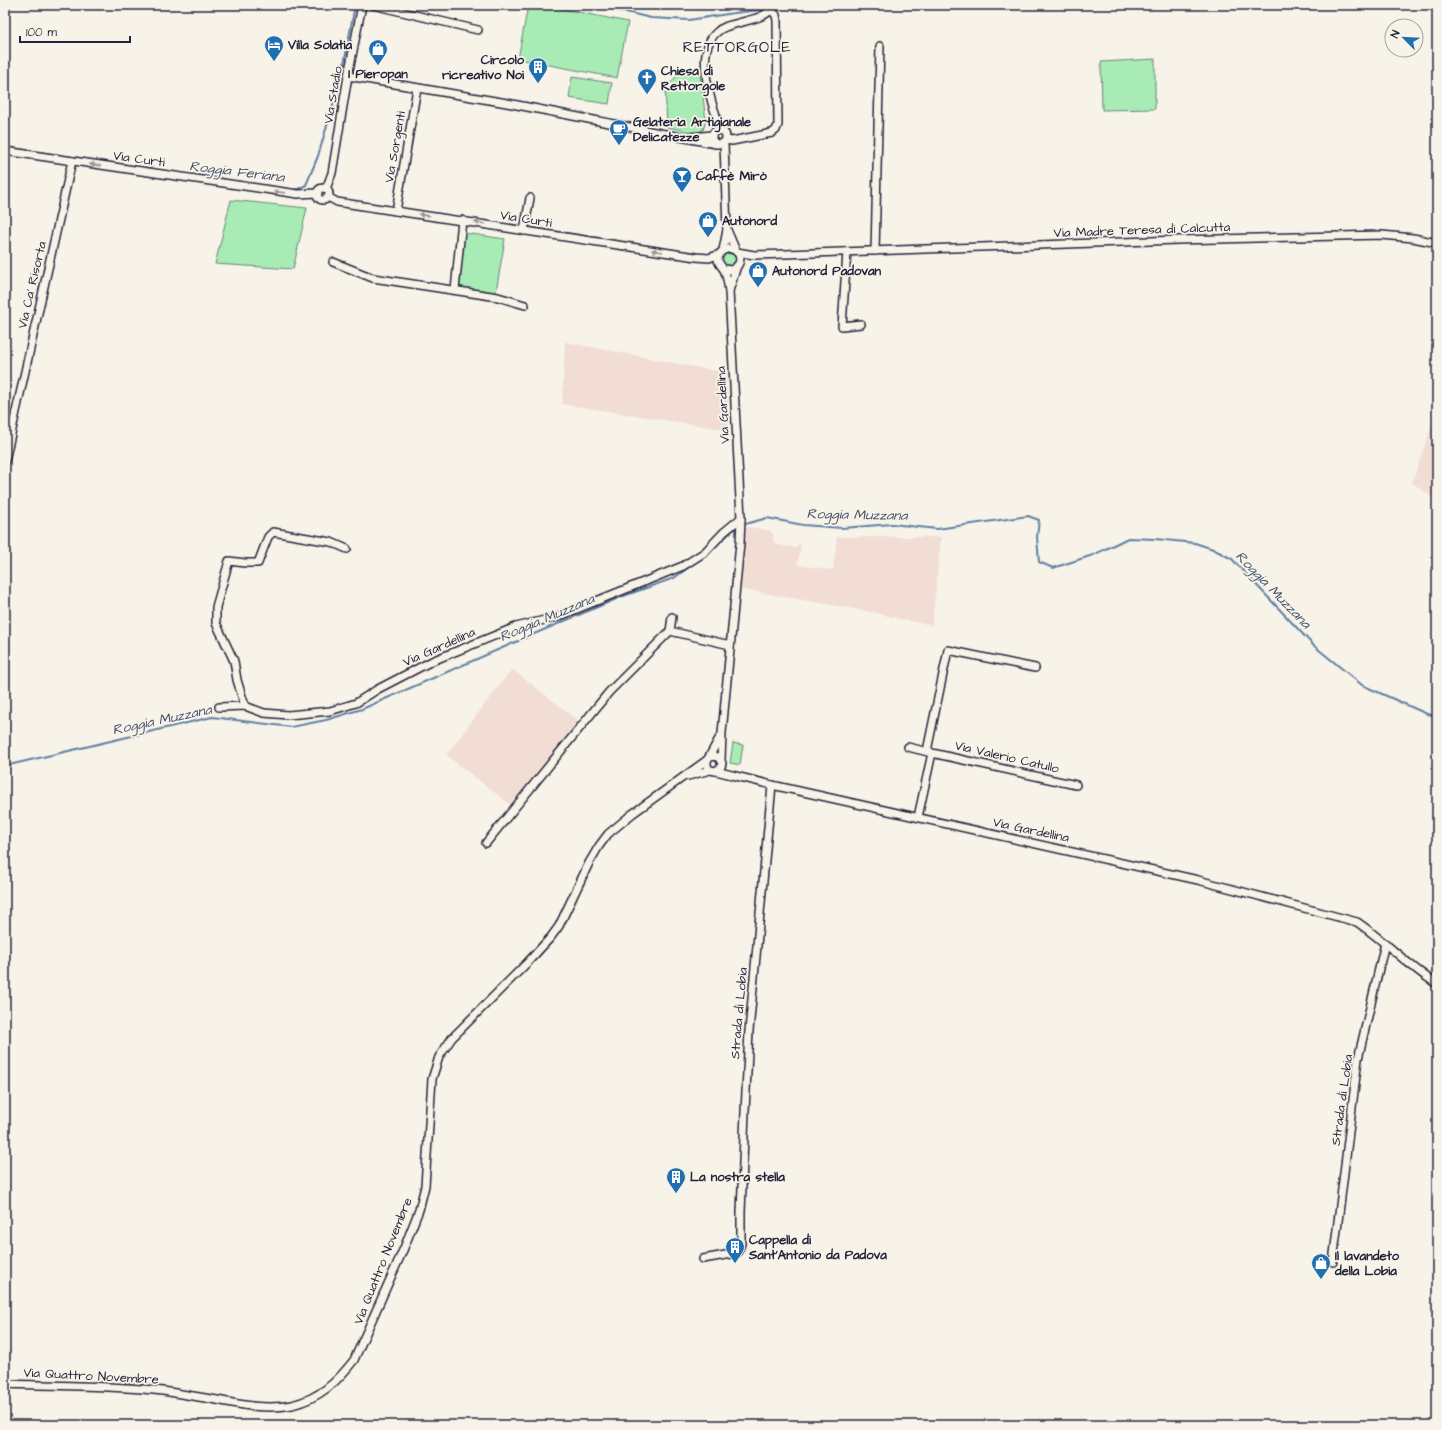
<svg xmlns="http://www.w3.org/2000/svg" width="1442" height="1430" viewBox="0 0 1442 1430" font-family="'Architects Daughter',sans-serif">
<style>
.built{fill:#f1ddd4}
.green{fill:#a8ebb5;stroke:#658678}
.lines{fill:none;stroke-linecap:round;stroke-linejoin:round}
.stream{stroke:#6181a3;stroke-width:2}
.minor-casing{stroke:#22223b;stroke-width:10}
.minor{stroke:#f7f3e8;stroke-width:7}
.oneway{fill:#97959a}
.labels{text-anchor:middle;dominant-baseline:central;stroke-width:3.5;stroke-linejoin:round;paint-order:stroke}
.poi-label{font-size:13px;font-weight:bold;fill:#22223b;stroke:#f7f3e8;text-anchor:start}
.street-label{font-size:13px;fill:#22223b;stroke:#f7f3e8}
.water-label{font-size:14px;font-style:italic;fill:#42526f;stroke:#f7f3e8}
.quarter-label{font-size:15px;letter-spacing:1px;fill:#22223b;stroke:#f7f3e8}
</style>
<rect width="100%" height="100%" fill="#f7f3e8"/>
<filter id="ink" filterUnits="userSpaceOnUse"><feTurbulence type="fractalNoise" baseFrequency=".025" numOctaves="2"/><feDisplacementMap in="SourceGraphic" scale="8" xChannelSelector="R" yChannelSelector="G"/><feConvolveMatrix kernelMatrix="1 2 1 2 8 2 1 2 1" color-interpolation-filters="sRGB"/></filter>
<g filter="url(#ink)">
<g class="built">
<path d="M565,342L726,373L729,430L562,404Z"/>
<path d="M1437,410V500L1412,483Z"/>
<path d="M749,527L768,530L771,532L773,535V540L777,545L797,548L798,544L801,545L797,565L833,570L837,537H941L932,625L908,621L877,613L740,589L739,575L745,528Z"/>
<path d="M512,669L580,722L511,805L446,755Z"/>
</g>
<g class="green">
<path d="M528,5H543L628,22L617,78L518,59Z"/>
<path d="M1155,59V109L1102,110L1101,62Z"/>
<path d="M700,73L706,121L703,130L696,133L667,127L665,85H669L677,75Z"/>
<path d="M572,77L612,83L609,104L569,98Z"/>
<path d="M231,200L307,208L293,269L215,264Z"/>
<path d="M465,233L505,239L495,298L456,289Z"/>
<path d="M728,251L737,256V261L733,267H725L721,259V257Z"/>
<path d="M733,743L743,745L740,765L730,763Z"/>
</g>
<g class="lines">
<g class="stream">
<path d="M596,5L651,18L689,20L734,13L768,9"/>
<path d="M774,8L833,5"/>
<path d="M5,147L146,168"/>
<path d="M291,190L298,189L306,185L318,156L342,75L355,5"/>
<path d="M742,525L767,518L803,525L842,528L892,524L937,529L1028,516L1039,520L1037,537L1039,562L1053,568L1093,555L1128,538L1155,539L1195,543L1213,549L1232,559L1313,645L1362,685L1427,714L1437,716"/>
<path d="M5,766L212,717L291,727L326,720L362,709L541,631L621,597L674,578L706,555L732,531L739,527"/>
</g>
<g class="minor-casing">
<g id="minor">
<path d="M373,5L478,30"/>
<path d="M348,76L507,103L716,144"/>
<circle cx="719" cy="137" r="7"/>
<path d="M722,131C712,107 693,52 717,32C724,25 736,24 746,21C757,18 768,16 774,5"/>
<path d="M691,137L712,135"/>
<path d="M726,140L732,141L772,133L776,130L778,125L777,21L776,15L771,10"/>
<path d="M5,151L298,194L318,193"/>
<circle cx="323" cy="194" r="6"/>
<path d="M326,189L332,173L348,76L362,5"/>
<path d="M328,197L337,202L696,257L709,258L720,254"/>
<path d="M396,211L417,88"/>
<path d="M727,230L736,251"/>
<path d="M524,231L530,198"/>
<path d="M723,250L727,230L724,143"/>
<path d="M875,251L880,46"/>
<path d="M737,252L754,255L1178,240L1382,235L1413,238L1437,243"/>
<path d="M847,252L842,326L861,324"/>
<path d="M333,262L373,278L498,297L525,305"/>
<path d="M455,290L462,220"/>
<path d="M729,291L737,266"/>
<path d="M5,461L72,161"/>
<path d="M672,617L670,631L730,645"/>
<path d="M245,706L237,680L234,661L216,623V607L229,561L245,563H258L268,537L273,532L331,542L347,549"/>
<path d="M219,707L245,706L264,713L288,715L330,711L356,703L378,689L432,661L516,627L557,617L683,566L705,552L724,532L741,518"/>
<path d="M908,747L932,753L918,817"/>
<path d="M927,751L948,650L1035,668"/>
<path d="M932,753L1076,785"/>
<path d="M709,757L720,737"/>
<path d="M721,760L722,733L740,543L741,518L729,291C728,285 727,276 724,270C722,266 718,264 718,259C719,248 734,245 739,255C742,262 737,268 731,270L724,269"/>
<path d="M716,771L772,785L1198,880L1357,922C1385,941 1408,966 1437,984"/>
<path d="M688,776L710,770L716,771L721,767L722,763L718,757L712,756L707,760V766L710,770"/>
<path d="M486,843L609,692L670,631"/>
<path d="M703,1259L737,1253L741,1244V1212L745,1112L749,1031L772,785"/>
<path d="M1333,1262L1358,1059L1385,943"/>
<path d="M5,1384C57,1386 111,1385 163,1391C181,1394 199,1397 217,1400C241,1405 267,1410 292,1405C320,1398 337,1382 354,1360L404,1248L419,1210L425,1186L432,1079L439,1057L452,1038L527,963L551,937L559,926L589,863L599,846L608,834L632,814L707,760"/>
</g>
</g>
<use href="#minor" class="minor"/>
</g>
<defs><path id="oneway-solid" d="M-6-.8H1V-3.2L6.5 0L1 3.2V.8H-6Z"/></defs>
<g class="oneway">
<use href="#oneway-solid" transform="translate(95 165) rotate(-172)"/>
<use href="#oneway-solid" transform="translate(279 192) rotate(-172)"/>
<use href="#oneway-solid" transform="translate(424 215) rotate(-172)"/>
<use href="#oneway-solid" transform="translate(480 223) rotate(-170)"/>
<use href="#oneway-solid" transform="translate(657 251) rotate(-171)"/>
</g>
</g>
<defs>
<g id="hotel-pin" transform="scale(1)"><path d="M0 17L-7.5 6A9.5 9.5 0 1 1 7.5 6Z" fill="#1f6fb2" stroke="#f7f3e8"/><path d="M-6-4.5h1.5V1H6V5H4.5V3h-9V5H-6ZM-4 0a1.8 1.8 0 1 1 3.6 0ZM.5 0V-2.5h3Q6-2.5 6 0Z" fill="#fff"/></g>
<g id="shop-pin" transform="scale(1)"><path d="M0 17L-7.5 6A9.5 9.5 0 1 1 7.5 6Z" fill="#1f6fb2" stroke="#f7f3e8"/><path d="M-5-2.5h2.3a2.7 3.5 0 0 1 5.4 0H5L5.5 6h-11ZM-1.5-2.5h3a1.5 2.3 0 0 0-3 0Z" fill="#fff"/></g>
<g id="building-pin" transform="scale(1)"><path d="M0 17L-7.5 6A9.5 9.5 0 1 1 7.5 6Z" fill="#1f6fb2" stroke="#f7f3e8"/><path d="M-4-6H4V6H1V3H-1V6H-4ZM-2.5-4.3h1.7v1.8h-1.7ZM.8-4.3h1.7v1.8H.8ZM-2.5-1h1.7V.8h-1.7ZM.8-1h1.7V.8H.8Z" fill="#fff"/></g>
<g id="church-pin" transform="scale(1)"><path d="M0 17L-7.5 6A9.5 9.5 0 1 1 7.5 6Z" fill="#1f6fb2" stroke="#f7f3e8"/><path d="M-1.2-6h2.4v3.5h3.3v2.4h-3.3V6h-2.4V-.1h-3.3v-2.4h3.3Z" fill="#fff"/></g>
<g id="cafe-pin" transform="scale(1)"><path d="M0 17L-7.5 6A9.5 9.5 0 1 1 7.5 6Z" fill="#1f6fb2" stroke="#f7f3e8"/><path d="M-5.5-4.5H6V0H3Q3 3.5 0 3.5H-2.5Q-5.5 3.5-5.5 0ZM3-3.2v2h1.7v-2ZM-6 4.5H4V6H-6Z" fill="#fff"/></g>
<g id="bar-pin" transform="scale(1)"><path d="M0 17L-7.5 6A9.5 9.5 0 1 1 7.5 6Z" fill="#1f6fb2" stroke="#f7f3e8"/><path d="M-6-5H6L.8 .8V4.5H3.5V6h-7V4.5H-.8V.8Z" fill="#fff"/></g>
</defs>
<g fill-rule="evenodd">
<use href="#hotel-pin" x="274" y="45"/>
<use href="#shop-pin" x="378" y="49"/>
<use href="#building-pin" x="538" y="67"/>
<use href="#church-pin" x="647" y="78"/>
<use href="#cafe-pin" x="619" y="129"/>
<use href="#bar-pin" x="682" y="176"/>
<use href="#shop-pin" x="708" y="221"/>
<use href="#shop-pin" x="758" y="271"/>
<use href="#building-pin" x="676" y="1177"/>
<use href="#building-pin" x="735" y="1247"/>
<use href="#shop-pin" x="1321" y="1263"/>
</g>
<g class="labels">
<g class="poi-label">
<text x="288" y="45">Villa Solatia</text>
<text x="524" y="60" text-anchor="end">Circolo<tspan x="524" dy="15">ricreativo Noi</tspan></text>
<text x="661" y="71">Chiesa di<tspan x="661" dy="15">Rettorgole</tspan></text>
<text x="378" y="74" text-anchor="middle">I Pieropan</text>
<text x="633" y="122">Gelateria Artigianale<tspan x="633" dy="15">Delicatezze</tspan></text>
<text x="696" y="176">Caffè Mirò</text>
<text x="722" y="221">Autonord</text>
<text x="772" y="271">Autonord Padovan</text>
<text x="690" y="1177">La nostra stella</text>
<text x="749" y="1240">Cappella di<tspan x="749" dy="15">Sant'Antonio da Padova</tspan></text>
<text x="1335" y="1256">Il lavandeto<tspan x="1335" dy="15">della Lobia</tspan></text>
</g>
<g class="street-label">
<text transform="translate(333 95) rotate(-80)">Via Stadio</text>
<text transform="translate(395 147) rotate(-80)">Via Sorgenti</text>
<text transform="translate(139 159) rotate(8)">Via Curti</text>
<text transform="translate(526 219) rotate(9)">Via Curti</text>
<text transform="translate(1142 230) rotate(-2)">Via Madre Teresa di Calcutta</text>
<text transform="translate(32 285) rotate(-77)">Via Ca' Risorta</text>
<text transform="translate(723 405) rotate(-93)">Via Gardellina</text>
<text transform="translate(439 647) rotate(-24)">Via Gardellina</text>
<text transform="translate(1007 757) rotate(13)">Via Valerio Catullo</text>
<text transform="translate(1031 830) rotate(12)">Via Gardellina</text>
<text transform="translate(739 1013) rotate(-85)">Strada di Lobia</text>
<text transform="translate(1342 1100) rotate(-82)">Strada di Lobia</text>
<text transform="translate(383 1261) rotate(-68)">Via Quattro Novembre</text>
<text transform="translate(91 1376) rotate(3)">Via Quattro Novembre</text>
</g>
<g class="water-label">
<text transform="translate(237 172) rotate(7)">Roggia Feriana</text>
<text transform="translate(857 515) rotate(1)">Roggia Muzzana</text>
<text transform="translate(1273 590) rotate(46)">Roggia Muzzana</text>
<text transform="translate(547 618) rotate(-23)">Roggia Muzzana</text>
<text transform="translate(162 720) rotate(-12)">Roggia Muzzana</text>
</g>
<g class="quarter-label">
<text x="737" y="47">RETTORGOLE</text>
</g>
</g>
<rect width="1442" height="1430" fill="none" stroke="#f7f3e8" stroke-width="20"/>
<rect x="10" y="10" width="1422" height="1410" fill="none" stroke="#22223b" stroke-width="1.5" filter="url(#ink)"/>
<g transform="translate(1404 38) rotate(294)"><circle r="19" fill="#f7f3e8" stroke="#a29fa3"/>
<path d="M0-3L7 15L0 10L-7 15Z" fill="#1f6fb2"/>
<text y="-6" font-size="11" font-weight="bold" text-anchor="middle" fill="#22223b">N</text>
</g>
<path d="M20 36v6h110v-6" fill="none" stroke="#22223b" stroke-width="2"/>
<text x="26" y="36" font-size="12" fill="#22223b" stroke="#f7f3e8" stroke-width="3" paint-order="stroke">100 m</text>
</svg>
